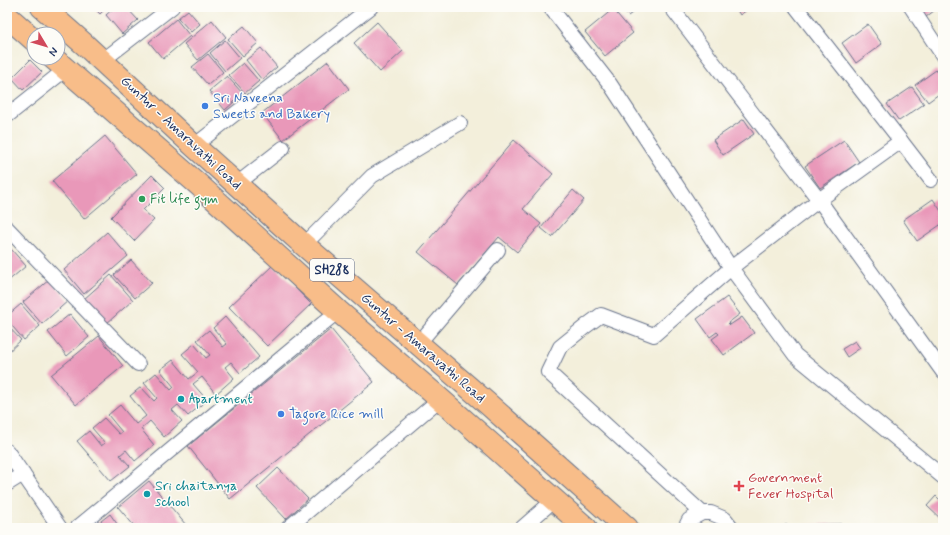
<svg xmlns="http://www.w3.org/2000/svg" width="950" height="535" viewBox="0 0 950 535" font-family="Mynerve,sans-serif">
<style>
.building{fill:#e998b9}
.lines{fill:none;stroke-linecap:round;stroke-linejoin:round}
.street-casing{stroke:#67728a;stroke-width:16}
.primary-casing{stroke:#67728a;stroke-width:24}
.street{stroke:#fff;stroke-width:14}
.primary{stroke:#f8bd89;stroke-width:22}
.shop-dot{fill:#3f7fe0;stroke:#fdfcf7;stroke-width:1.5}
.leisure-dot{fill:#2e9e5b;stroke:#fdfcf7;stroke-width:1.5}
.culture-dot{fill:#0f9aa8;stroke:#fdfcf7;stroke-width:1.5}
.health-dot{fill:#e0444e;stroke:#fdfcf7;stroke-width:1.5}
.labels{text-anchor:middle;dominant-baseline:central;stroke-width:3;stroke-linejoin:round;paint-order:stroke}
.shield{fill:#fdfcf7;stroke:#5f6c8c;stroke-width:1}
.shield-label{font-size:13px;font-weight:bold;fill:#1b2f5e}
.shop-label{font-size:14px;fill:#366cbe;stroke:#fdfcf7;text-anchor:start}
.street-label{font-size:14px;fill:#1b2f5e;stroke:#fdfcf7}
.leisure-label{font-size:14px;fill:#27864d;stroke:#fdfcf7;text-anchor:start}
.culture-label{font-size:14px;fill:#0d838f;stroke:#fdfcf7;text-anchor:start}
.health-label{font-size:14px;fill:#be3a42;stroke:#fdfcf7;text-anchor:start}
</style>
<rect width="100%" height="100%" fill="#fdfcf7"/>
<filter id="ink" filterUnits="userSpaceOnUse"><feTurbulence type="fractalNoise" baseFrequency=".025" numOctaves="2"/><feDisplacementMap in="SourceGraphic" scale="8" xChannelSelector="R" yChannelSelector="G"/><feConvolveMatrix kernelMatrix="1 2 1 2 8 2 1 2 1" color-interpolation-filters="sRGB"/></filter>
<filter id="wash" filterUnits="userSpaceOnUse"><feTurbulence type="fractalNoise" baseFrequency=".012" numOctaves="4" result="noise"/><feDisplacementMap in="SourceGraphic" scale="16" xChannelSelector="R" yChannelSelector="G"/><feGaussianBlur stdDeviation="0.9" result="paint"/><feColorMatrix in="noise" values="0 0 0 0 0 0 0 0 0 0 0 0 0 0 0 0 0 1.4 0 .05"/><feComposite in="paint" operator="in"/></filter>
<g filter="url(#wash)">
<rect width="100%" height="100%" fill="#f3efdb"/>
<g id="blocks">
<g class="building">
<path d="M93,7H107L100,14Z"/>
<path d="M115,7H126L138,20L122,34L106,15Z"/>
<path d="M621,7H640L628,16Z"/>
<path d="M735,7H751L740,15Z"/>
<path d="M919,7H939L926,17Z"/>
<path d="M613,9L633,33L605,56L585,32Z"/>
<path d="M188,10L200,24L191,32L178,18Z"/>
<path d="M176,19L190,36L163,59L149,42Z"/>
<path d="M212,20L226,37L198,60L184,44Z"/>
<path d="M377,22L403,51L380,72L354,43Z"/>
<path d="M868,24L882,44L856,63L842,43Z"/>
<path d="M244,26L258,43L243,56L228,39Z"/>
<path d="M225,40L240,58L225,71L210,53Z"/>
<path d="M261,48L277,67L262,80L246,60Z"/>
<path d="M208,54L223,72L208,85L192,67Z"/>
<path d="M30,60L42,72L23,90L12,78Z"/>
<path d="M328,61L349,89L283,140L262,113Z"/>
<path d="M243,63L259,81L245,93L229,75Z"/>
<path d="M936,70L943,79V91L928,102L915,85Z"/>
<path d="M227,76L243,94L225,110L209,91Z"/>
<path d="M912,87L924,104L899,121L887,104Z"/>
<path d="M744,119L754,134L723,155L713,140Z"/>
<path d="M105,136L137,174L84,219L52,181Z"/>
<path d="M514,140L553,174L523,209L541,224L517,252L499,237L458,285L418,252Z"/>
<path d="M844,140L859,162L820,188L805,166Z"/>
<path d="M152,175L165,188L143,210L154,220L134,241L111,217Z"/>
<path d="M573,190L584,200L552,237L541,228Z"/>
<path d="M933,199L943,214V223L917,241L903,220Z"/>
<path d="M107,232L128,256L84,294L64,270Z"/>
<path d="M11,249L26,266L7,282V253Z"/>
<path d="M131,260L152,283L135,298L114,275Z"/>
<path d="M273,265L311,304L267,346L229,307Z"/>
<path d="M111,275L133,300L106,324L84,299Z"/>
<path d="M50,279L69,300L42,324L23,302Z"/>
<path d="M727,297L740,314L728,323L730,325L742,317L754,333L724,355L712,339L719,334L717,332L710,337L697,319Z"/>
<path d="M21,304L40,326L24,340L7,320V316Z"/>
<path d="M70,314L89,337L67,356L48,332Z"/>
<path d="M225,317L259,357L240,373L231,362L225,367L234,378L216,394L202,377L193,384L207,400L188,416L178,405L172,410L182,421L164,437L150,421L141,429L154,445L135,461L126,450L120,455L130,466L111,481L77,441L89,431L101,446L105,443L92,428L104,418L119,434L122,432L108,415L120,405L136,424L146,416L130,396L141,387L154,401L157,398L144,383L156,373L171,390L174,387L160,370L173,360L189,379L198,372L182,354L194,344L206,358L210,355L197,340L209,330L223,347L227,344L213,328Z"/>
<path d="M7,325L21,340L7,353Z"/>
<path d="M331,329L374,382L230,499L188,446Z"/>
<path d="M99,336L123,366L76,405L51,375Z"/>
<path d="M855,341L860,348L847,357L842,349Z"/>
<path d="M278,468L308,499L286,519L257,488Z"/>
<path d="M149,481L186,525L183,528H136L118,507Z"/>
<path d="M936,496L943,503V521L927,506Z"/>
<path d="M110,514L120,528H92Z"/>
<path d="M841,524V528H785V525Z"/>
</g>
</g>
</g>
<g filter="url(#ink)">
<use href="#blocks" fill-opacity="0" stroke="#67728a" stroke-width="1"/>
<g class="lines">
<g class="street-casing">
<g id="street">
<path d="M550,7L610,84L731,268L819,200L901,141L931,180"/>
<path d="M671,7L819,200L943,372"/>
<path d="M796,7L901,141"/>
<path d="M911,7L943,56"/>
<path d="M102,61L172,7"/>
<path d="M7,116L66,69"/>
<path d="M194,146L371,7"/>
<path d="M237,184L283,148"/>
<path d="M7,228L138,364"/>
<path d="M304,245L372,176L460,123"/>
<path d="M418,344L498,250"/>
<path d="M7,451L60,528"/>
<path d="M7,484L23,474"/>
<path d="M702,513L548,372L560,347L586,326L601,315L654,335L731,268L795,355L943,477"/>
<path d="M77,528L338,311"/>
<path d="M288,528L440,399"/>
<path d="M522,528L554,500"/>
<path d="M685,528L689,520L702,513H711L725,519L732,528"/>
</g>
</g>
<g class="primary-casing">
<g id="primary">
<path d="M42,7L84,44L194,146L304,245L488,404L627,528"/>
<path d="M7,16L34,40"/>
<path d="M53,58L199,185L338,311L440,399L586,528"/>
</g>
</g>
<use href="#street" class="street"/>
<use href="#primary" class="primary"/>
</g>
</g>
<g class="shop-dot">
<circle cx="205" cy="106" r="4"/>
<circle cx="281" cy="414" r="4"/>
</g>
<circle class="leisure-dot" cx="142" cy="199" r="4"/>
<g class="culture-dot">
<circle cx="181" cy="399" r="4"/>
<circle cx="147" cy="494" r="4"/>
</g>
<path class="health-dot" d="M737 480h4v4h4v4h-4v4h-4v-4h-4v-4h4z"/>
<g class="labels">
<rect class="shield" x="310" y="259" width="44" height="22" rx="3"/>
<g class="shield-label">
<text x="332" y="270">SH288</text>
</g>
<g class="shop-label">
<text x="213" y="98">Sri Naveena<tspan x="213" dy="16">Sweets and Bakery</tspan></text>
<text x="289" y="414">Tagore Rice mill</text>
</g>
<g class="street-label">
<text transform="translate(181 133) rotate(43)">Guntur - Amaravathi Road</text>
<text transform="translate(423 348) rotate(41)">Guntur - Amaravathi Road</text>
</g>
<g class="leisure-label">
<text x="150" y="199">Fit life gym</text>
</g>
<g class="culture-label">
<text x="189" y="399">Apartment</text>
<text x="155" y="486">Sri chaitanya<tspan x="155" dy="16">school</tspan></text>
</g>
<g class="health-label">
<text x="748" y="478">Government<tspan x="748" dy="16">Fever Hospital</tspan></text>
</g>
</g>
<rect width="950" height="535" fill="none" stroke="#fdfcf7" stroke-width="24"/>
<g transform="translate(46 46) rotate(128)"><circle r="19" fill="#fdfcf7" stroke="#a3aaba"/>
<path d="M0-3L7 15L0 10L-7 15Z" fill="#d1495b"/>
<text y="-6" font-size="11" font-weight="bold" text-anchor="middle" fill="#1b2f5e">N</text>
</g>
</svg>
